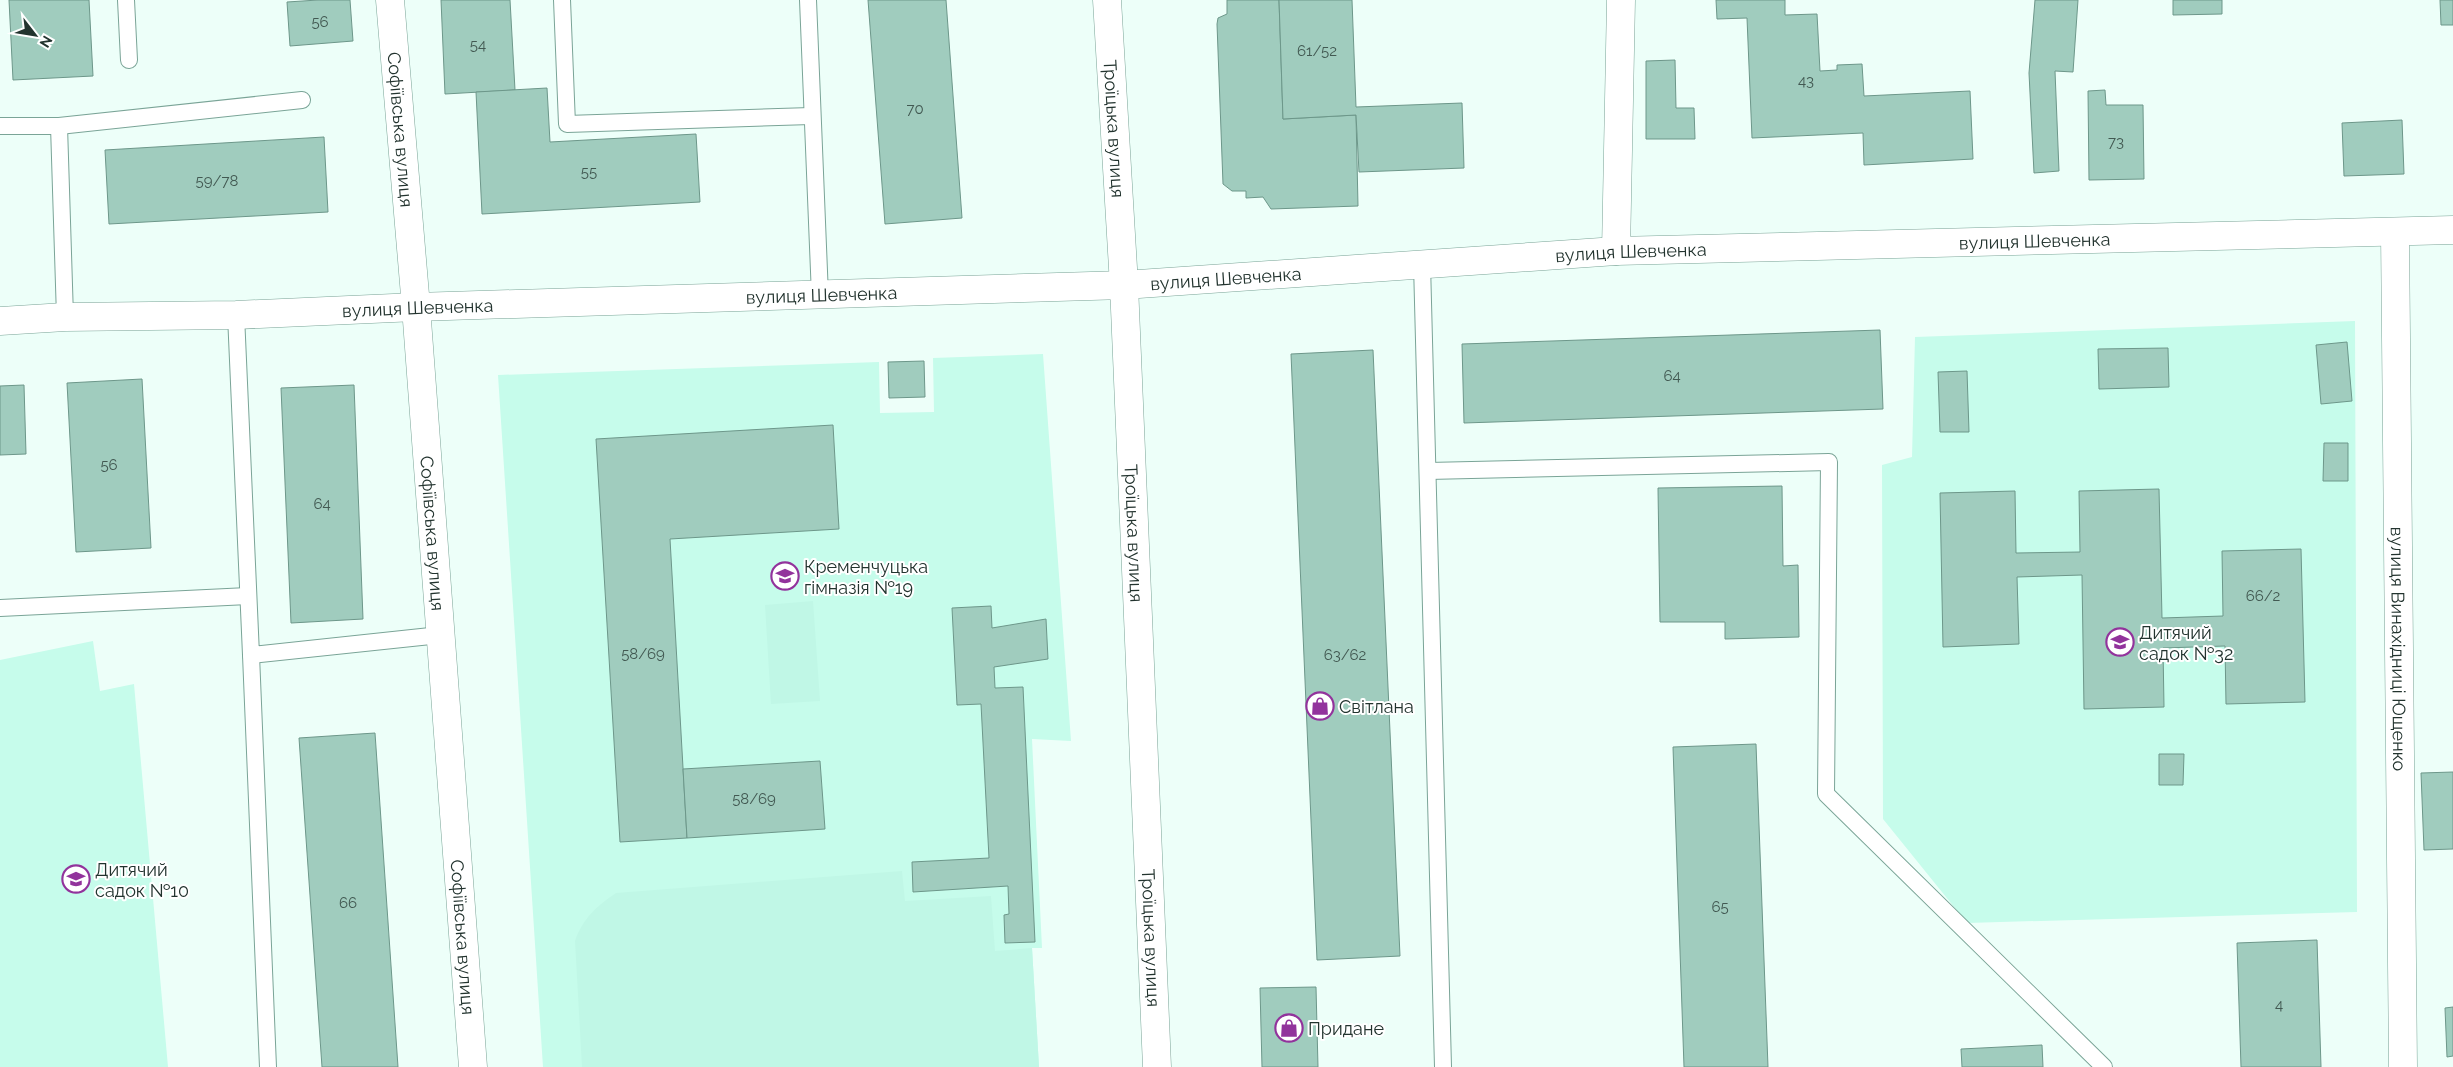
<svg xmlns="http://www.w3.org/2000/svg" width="2453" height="1067" viewBox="0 0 2453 1067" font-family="Raleway,sans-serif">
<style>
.built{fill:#c6fceb}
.green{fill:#c0f7e6}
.building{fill:#a0ccbe;stroke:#6d978a}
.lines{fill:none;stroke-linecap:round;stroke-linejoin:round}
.service-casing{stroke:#7aa497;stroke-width:18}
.minor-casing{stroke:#7aa497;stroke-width:29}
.tertiary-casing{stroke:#7aa497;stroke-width:29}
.secondary-casing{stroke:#7aa497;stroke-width:29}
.service{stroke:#fff;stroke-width:16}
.minor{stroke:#fff;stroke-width:28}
.tertiary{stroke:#fff;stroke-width:28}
.secondary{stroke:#fff;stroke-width:28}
.labels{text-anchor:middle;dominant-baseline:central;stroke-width:4;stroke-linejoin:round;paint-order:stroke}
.number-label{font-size:15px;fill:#425952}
.street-label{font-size:18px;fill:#22332e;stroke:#fff}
.poi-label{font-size:18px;fill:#22332e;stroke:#fff;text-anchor:start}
</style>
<rect width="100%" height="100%" fill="#edfff9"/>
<g class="built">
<path d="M2355,321L2357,912L1967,923L1883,819L1882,465L1912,457L1915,337Z"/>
<path d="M1043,354L1071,741L1032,739L1042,948H1032L1039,1067H543L498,375L879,362L880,413L934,412L933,358Z"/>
<path d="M93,641L100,691L134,684L168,1067H0V660Z"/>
</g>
<g class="green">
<path d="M813,601L820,701L771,704L765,605Z"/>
<path d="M902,871L905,901L991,896L995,951L1032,948L1039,1067H582L575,941C583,918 597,906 616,893Z"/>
</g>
<g class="building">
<path d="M9,0H89L93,76L13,80Z"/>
<path d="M318,0H350L353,41L290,46L287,2Z"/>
<path d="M441,0H510L515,90L445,94Z"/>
<path d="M868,0H946L962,218L885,224Z"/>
<path d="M1227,0H1279L1283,119L1356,115L1358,206L1271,209L1263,197L1246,198V191H1232L1223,184L1217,24L1218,18L1227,14Z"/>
<path d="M1279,0H1352L1356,107L1462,103L1464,168L1359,172L1356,115L1283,119Z"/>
<path d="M1716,0H1785V15L1817,14L1820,71L1837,70V65L1862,64L1864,96L1970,91L1973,159L1864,165L1863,133L1752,138L1747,18L1717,19Z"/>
<path d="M2035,0H2078L2073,72L2055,71L2059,171L2034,173L2029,73Z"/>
<path d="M2173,0H2222V14L2173,15Z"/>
<path d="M2440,0H2453V25H2441Z"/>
<path d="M1675,60L1676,108H1694L1695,139H1646V61Z"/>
<path d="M547,88L550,142L696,134L700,202L482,214L476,92Z"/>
<path d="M2105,90L2106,105H2143L2144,179L2089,180L2088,91Z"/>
<path d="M2402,120L2404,174L2344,176L2342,123Z"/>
<path d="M324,137L328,212L109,224L105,150Z"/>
<path d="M1880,330L1883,409L1464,423L1462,344Z"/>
<path d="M2347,342L2352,401L2321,404L2316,345Z"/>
<path d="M2168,348L2169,387L2099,389L2098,349Z"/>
<path d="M1373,350L1400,956L1317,960L1291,354Z"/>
<path d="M924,361L925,397L889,398L888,362Z"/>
<path d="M1967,371L1969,432H1940L1938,372Z"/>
<path d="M142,379L151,548L76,552L67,383Z"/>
<path d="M24,385L26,454L0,455V386Z"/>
<path d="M354,385L363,619L291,623L281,388Z"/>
<path d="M833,425L839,529L670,539L687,838L620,842L596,439Z"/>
<path d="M2324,443H2348V481H2323Z"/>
<path d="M1782,486L1783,566L1798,565L1799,637L1725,639V622H1660L1658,488Z"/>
<path d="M2159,489L2162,618L2223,616L2222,551L2301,549L2305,702L2226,704L2225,646L2163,648L2164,707L2084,709L2082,575L2017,577L2019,644L1943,647L1940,493L2015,491L2016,553L2080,552L2079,491Z"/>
<path d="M991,606L992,628L1046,619L1048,659L994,667L995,688L1023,687L1035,942L1005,943L1004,915L1009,914L1008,886L913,892L912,862L989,858L981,704L957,705L952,608Z"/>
<path d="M375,733L398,1067H322L299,738Z"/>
<path d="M1756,744L1768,1067H1684L1673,747Z"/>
<path d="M2159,754H2184L2183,785H2159Z"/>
<path d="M820,761L825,829L687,838L683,769Z"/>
<path d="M2453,772V849L2424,850L2421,773Z"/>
<path d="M2317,940L2321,1067H2241L2237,943Z"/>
<path d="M1316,987L1318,1067H1262L1260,988Z"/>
<path d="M2453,1007V1056L2447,1057L2445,1008Z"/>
<path d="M2042,1045L2043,1067H1962L1961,1049Z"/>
</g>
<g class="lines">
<g class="service-casing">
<g id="service">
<path d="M126,0L129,60"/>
<path d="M562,0L567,124L811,116"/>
<path d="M808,0L820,296"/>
<path d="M0,126H59L65,317"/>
<path d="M59,126L302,100"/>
<path d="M1422,264L1443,1067"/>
<path d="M236,315L251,655L440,635"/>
<path d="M1428,471L1829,462L1826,794L2104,1067"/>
<path d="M0,608L248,596"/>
<path d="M251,655L268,1067"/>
</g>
</g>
<g class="minor-casing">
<g id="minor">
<path id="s1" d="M390,0L416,307L473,1067"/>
<path id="s2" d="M2395,233L2403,1067"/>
<path d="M1616,251L1621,0"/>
<path id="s3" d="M1124,285L1616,251L2453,230"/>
</g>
</g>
<g class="tertiary-casing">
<g id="tertiary">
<path id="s4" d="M0,321L65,317L236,315L416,307L1124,285"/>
</g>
</g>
<g class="secondary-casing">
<g id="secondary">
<path id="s5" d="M1107,0L1124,285L1157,1067"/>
</g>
</g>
<use href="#service" class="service"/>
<use href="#minor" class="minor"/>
<use href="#tertiary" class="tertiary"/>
<use href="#secondary" class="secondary"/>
</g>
<defs>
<g id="school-ring" transform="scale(1.4375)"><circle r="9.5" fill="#fff" stroke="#92339c" stroke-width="1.5"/><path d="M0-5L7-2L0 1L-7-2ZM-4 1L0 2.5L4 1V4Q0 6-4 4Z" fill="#92339c"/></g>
<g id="shop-ring" transform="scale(1.4375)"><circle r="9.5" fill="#fff" stroke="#92339c" stroke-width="1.5"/><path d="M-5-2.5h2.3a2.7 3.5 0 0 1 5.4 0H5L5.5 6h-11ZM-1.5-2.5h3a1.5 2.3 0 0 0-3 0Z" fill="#92339c"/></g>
</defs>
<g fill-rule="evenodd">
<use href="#school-ring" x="785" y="576"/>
<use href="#school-ring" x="2120" y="642"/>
<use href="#shop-ring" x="1320" y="706"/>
<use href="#school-ring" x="76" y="879"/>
<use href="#shop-ring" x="1289" y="1028"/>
</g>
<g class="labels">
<g class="number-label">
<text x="320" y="22">56</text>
<text x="478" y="45">54</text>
<text x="1317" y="51">61/52</text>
<text x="1806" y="81">43</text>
<text x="915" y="109">70</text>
<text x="2116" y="142">73</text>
<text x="589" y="172">55</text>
<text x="217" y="181">59/78</text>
<text x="1672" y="376">64</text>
<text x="109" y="465">56</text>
<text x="322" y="504">64</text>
<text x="2263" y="596">66/2</text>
<text x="643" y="654">58/69</text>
<text x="1345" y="655">63/62</text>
<text x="754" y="799">58/69</text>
<text x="348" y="903">66</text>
<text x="1720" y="907">65</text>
<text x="2279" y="1005">4</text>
</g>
<g class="street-label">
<text stroke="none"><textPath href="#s5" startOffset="129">Троїцька вулиця</textPath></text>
<text stroke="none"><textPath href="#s1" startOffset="130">Софіївська вулиця</textPath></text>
<text stroke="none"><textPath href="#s3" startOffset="912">вулиця Шевченка</textPath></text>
<text stroke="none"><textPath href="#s3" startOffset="508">вулиця Шевченка</textPath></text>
<text stroke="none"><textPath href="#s3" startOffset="102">вулиця Шевченка</textPath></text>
<text stroke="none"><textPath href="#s4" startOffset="822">вулиця Шевченка</textPath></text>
<text stroke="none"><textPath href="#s4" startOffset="418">вулиця Шевченка</textPath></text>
<text stroke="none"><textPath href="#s1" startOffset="535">Софіївська вулиця</textPath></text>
<text stroke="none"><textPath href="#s5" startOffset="534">Троїцька вулиця</textPath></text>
<text stroke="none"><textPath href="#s2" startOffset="416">вулиця Винахідниці Ющенко</textPath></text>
<text stroke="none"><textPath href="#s1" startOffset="940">Софіївська вулиця</textPath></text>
<text stroke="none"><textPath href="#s5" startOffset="939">Троїцька вулиця</textPath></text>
</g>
<g class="poi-label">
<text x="804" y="566">Кременчуцька<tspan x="804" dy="21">гімназія №19</tspan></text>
<text x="2139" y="632">Дитячий<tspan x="2139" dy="21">садок №32</tspan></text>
<text x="1339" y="706">Світлана</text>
<text x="95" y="869">Дитячий<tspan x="95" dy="21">садок №10</tspan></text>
<text x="1308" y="1028">Придане</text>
</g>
</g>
<g transform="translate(35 35) rotate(121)" stroke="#ffffff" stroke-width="4" paint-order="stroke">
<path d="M0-4L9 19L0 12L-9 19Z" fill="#22332e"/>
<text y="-8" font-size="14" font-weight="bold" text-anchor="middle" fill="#22332e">N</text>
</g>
</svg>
